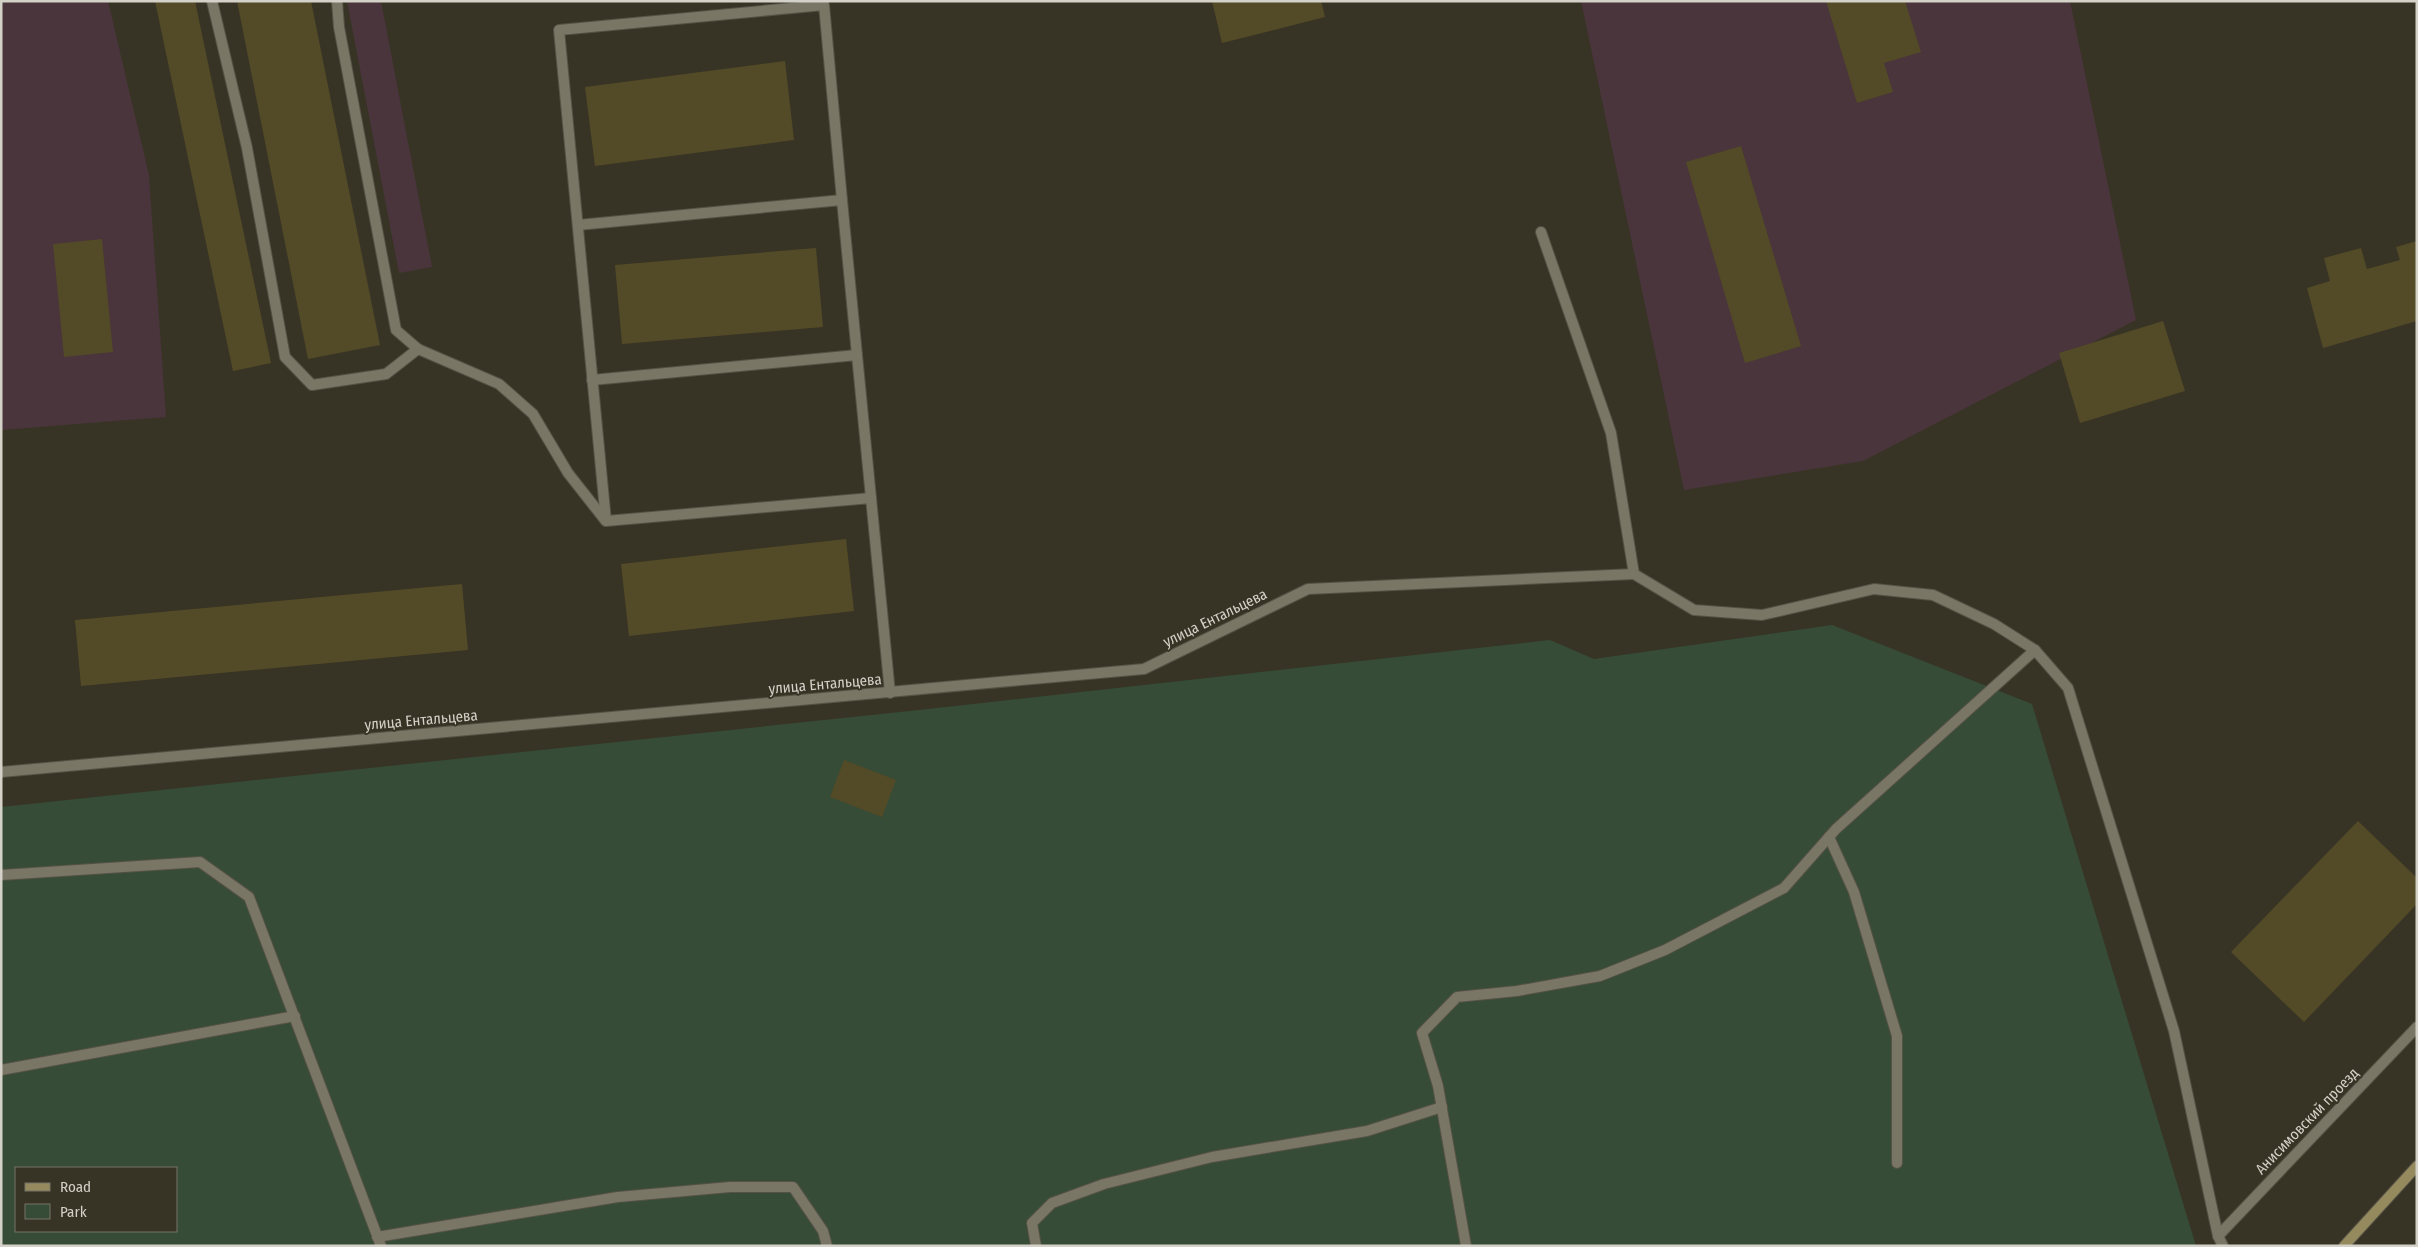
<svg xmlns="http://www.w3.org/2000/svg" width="2418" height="1247" viewBox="0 0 2418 1247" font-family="'Fira Sans Condensed',sans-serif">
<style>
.industrial{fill:#49353b}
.green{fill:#364c36;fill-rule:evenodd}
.building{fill:#534a27}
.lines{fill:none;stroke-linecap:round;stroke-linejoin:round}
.lane-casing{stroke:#555246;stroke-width:12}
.street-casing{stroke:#555246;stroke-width:12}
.secondary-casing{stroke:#555246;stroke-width:12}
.lane{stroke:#7a7666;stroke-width:10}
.street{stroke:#7a7666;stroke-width:10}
.secondary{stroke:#958a5e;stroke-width:10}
.labels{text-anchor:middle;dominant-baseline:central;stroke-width:4;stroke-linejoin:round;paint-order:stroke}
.street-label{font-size:15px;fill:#d3d1c8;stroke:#383425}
</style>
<rect width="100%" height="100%" fill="#383425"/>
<g class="industrial">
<path d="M1,1H108L149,175L166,417L1,430Z"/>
<path d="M347,1H381L432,267L399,273Z"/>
<path d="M1581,1H2070L2136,320L1863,461L1684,490Z"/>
</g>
<path class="green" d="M1832,625L2032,704L2196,1246H1V807L919,710L1550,640L1594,659ZM16,1168H176V1231H16Z"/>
<g class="building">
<path d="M155,1H195L271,363L233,371Z"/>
<path d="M237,1H311L380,345L308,359Z"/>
<path d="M1212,1H1321L1325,17L1222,43Z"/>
<path d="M1826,1H1905L1921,52L1884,63L1893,92L1857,103Z"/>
<path d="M785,61L794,140L595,166L585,87Z"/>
<path d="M1741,146L1801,346L1745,363L1686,162Z"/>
<path d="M102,239L113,352L64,357L53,244Z"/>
<path d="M2417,241V321L2323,348L2307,288L2330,281L2324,258L2361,248L2367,269L2400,260L2396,247Z"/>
<path d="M816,248L823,327L622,344L615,265Z"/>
<path d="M2163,321L2185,391L2080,423L2059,353Z"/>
<path d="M846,539L854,611L629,636L621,564Z"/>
<path d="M462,584L468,650L81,686L75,620Z"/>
<path d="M844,760L896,780L882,817L830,797Z"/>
<path d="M2358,821L2417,878V904L2304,1022L2231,952Z"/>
</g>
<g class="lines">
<g class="lane-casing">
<g id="lane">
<path d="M212,1L247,148L285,357L312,385L386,374L418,349"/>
<path d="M337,1L339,27L396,330L418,349L499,384L533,414L568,473L605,520"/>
<path d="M578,225L842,200L857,355"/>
<path d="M592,380L857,355L871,498"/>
<path d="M606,521L559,30L824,5L842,200"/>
<path d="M606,521L871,498L890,693"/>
<path d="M1829,837L1854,892L1897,1036V1163"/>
<path d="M1,875L200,862L249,897L381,1246"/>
<path d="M1,1070L295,1016"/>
<path d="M377,1237L618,1197L730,1187H793L823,1231L827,1246"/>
<path d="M1036,1246L1032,1223L1052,1203L1104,1184L1212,1157L1367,1131L1442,1107"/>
<path d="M1466,1246L1438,1086L1422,1033L1457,997L1517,991L1600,976L1665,950L1784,888L1836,829L2035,650"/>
</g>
</g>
<g class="street-casing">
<g id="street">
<path d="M1541,232L1611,433L1634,574L1694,610L1762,615L1874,589L1933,595L1994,624L2035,650L2068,688L2174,1031L2218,1236L2223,1246"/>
<path d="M1,772L1144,669L1308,589L1634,574"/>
<path d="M2218,1236L2417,1027"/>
</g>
</g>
<g class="secondary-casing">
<path id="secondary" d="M2344,1246L2417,1166"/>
</g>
<use href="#lane" class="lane"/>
<use href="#street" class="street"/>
<use href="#secondary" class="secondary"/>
</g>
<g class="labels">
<g class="street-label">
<text transform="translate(1215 618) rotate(-26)">улица Ентальцева</text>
<text transform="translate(825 684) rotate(-5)">улица Ентальцева</text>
<text transform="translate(421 720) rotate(-5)">улица Ентальцева</text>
<text transform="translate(2307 1121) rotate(-46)">Анисимовский проезд</text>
</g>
</g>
<rect width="2418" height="1247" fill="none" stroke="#d3d1c8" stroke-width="5"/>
<rect x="15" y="1167" width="162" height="65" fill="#383425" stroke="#767366"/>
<rect x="25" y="1183" width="25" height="8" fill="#958a5e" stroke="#767366"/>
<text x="60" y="1192" font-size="15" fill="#d3d1c8">Road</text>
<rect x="25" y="1204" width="25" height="15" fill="#364c36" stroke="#767366"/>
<text x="60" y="1217" font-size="15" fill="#d3d1c8">Park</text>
</svg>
